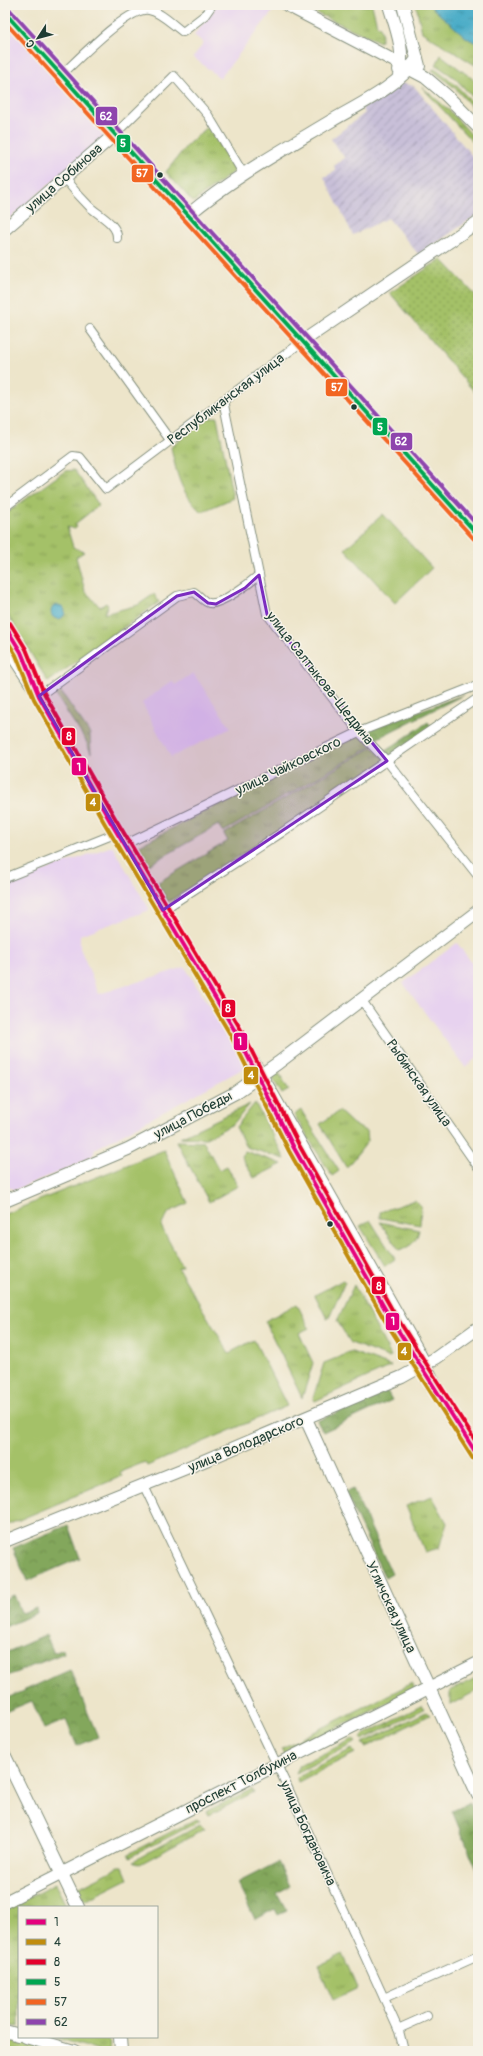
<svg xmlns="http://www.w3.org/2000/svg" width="483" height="2056" viewBox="0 0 483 2056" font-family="Pangolin,sans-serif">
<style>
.built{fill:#e7d2ef}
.industrial{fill:url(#industrial-furrows)}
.grass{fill:url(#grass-tufts);stroke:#627f4e}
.forest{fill:url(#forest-crowns);stroke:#517248}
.garden{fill:url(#garden-dots);stroke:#627f4e}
.pitch{fill:#a4c168;stroke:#627f4e}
.water{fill:url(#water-ripples);stroke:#34747e}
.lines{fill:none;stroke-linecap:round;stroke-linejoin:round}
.street-casing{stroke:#86917f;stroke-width:10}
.secondary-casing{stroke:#86917f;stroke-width:14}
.street{stroke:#fff;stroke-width:8}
.secondary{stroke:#fff;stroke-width:12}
.bus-1-casing{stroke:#f7f3e8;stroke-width:7}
.bus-2-casing{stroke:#f7f3e8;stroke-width:7}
.bus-3-casing{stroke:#f7f3e8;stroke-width:7}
.bus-4-casing{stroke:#f7f3e8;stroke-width:7}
.bus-5-casing{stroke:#f7f3e8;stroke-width:7}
.bus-6-casing{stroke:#f7f3e8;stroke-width:7}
.bus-1{stroke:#e5007d;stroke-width:4}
.bus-2{stroke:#c18c0d;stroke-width:4}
.bus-3{stroke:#e4002b;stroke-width:4}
.bus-4{stroke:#00a651;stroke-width:4}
.bus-5{stroke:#f26522;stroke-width:4}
.bus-6{stroke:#8e44ad;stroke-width:4}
.marked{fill:#7b2cbf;fill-opacity:0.2;stroke:#7b2cbf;stroke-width:3;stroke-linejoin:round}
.bus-dot{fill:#1f3d34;stroke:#f7f3e8;stroke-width:1.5}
.labels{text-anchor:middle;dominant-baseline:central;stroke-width:3;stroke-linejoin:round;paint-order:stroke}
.street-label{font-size:14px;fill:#1f3d34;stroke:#f7f3e8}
.line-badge{stroke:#f7f3e8;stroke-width:1.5}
.badge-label{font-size:11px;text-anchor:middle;font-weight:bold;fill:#fff}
</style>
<defs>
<pattern id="industrial-furrows" width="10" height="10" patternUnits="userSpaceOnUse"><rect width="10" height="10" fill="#c8bfd8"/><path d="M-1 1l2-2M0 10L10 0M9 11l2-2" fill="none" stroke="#a29cb0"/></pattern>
<pattern id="grass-tufts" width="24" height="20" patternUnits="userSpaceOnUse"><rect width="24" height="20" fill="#a4c168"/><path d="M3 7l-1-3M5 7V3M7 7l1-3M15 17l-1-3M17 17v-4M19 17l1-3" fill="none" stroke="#859e56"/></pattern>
<pattern id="forest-crowns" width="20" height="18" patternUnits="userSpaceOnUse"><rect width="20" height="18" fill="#83a75c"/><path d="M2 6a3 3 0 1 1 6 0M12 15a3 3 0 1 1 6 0" fill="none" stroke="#6b894d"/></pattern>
<pattern id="garden-dots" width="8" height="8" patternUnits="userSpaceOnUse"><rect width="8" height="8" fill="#a4c168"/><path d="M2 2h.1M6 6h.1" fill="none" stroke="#859e56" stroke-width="1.8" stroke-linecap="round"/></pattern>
<pattern id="water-ripples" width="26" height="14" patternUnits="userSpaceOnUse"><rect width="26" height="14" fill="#48acc7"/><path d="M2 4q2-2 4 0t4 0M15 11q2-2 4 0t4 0" fill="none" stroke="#3b8da2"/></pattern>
</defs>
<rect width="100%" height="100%" fill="#f7f3e8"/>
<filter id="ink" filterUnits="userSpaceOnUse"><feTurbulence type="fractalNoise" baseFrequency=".025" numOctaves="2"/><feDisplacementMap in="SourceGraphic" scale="8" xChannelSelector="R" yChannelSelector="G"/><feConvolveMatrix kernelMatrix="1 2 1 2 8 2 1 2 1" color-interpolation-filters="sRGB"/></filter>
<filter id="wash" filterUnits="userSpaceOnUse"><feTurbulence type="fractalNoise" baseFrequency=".012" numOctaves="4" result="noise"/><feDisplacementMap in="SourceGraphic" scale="16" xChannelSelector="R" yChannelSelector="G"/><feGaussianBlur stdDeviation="0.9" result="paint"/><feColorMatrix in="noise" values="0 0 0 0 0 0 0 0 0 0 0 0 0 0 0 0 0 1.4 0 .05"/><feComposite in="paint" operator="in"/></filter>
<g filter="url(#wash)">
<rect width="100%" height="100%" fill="#ede5ca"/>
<g class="built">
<path d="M217,5H264L273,11L220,78L193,57L204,43L194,35Z"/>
<path d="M5,21L106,136L5,222Z"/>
<path d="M193,673L231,728L171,757L142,703L172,681L175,685Z"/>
<path d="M112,846L150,910L80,935V948L99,994L185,967L246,1067L95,1149L93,1155L73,1166L14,1190L5,1184V885Z"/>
<path d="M457,943L478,971V1057L465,1067L403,983Z"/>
</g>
<path class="industrial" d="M402,83L414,86L478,163V214L419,255L388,218L353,235L324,177L336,171L334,166L345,158L331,139L365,113L362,108Z"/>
<g class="grass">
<path d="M299,5H372L377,25L380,27L382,36L380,42Z"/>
<path d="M416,5H429L467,38L478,44V59H475V65L422,32Z"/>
<path d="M441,55L478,83V103L455,78L436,65Z"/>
<path d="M435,69L457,86L478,109V114L455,88L432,70Z"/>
<path d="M422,87L451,112L478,142V148Z"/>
<path d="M210,125L235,171L193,202L166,172L187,145Z"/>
<path d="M210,417H217L233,498L201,512C180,491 177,476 171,447Z"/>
<path d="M74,470L99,505L75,524L77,527L75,529L67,527L73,547L84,552L76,557L85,591L100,607L106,603L108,605L104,614L138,605L154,594L159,602L48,682L5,610V514L65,471Z"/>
<path d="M60,690L90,734L91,753L86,741L55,694Z"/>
<path d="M359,732L372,746L223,832L218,825L147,866L136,847Z"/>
<path d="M373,747L386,761L168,902L157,883L228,841L224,834Z"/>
<path d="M279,1073L289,1090L282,1094L272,1077Z"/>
<path d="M255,1103L285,1159L246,1147L236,1127Z"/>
<path d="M250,1104L233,1124L206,1138L180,1137Z"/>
<path d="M301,1110L339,1171L332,1176L294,1115Z"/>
<path d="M339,1111L353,1124L367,1132L368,1141L351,1163L346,1167L320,1124Z"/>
<path d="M176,1141L204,1142L219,1170L227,1166L238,1186L209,1202Z"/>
<path d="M245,1151L282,1164L254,1178L241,1156Z"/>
<path d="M415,1200L421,1207L420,1225L380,1218V1212Z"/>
<path d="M370,1220L395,1259L385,1266L360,1226Z"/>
<path d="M380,1222L419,1230C417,1241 411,1247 399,1250Z"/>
<path d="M343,1280L345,1282L329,1318L327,1319L315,1295Z"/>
<path d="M354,1285L391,1356L388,1357L351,1343L337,1321Z"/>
<path d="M297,1304L309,1328L299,1333L313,1363L302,1398L265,1321Z"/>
<path d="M352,1352L391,1366L315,1401L313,1398L324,1363Z"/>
<path d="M432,1496L447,1523L439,1548L425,1552L406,1506Z"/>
<path d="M478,1677V1690L450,1705V1691Z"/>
<path d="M412,1683L414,1690L285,1754L282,1748Z"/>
<path d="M421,1706L424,1709L363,1740L362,1736Z"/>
<path d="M426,1712L430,1715L366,1747L363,1743Z"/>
<path d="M353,1739L357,1742L296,1773L300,1765Z"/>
<path d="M352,1749L355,1753L298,1782L297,1778L300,1775Z"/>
<path d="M252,1789L254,1792L209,1815L207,1811Z"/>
<path d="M196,1819L200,1821L130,1857L128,1854Z"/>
<path d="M200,1825L205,1829L140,1864L133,1861Z"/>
<path d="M119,1867H123L128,1879L84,1901L78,1888Z"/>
<path d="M55,1884L67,1907H19V2027L5,2023V1910Z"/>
<path d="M343,1954L358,1988L333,2000L318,1966Z"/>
<path d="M5,2037L53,2051H7L5,2050Z"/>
<path d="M53,2037H109L110,2051H101Z"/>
</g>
<g class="forest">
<path d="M463,695L370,742L360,732Z"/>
<path d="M428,722L433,728L387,761L381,754Z"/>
<path d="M387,1391L392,1400L323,1432L317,1421Z"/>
<path d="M353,1489L392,1574L385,1578L345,1492Z"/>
<path d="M68,1525L80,1558L27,1581L13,1548Z"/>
<path d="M14,1595L21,1612L25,1613L36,1608L37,1613L5,1627V1599Z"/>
<path d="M46,1635L53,1651L56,1652L63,1649L64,1653L5,1677V1653Z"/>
<path d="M70,1670L98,1737L77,1746L66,1720L44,1729L32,1701L5,1712V1699Z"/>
<path d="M470,1803L478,1821V1872L452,1811Z"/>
<path d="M278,1862L290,1886L277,1893L287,1911L278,1915L275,1909L255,1919L237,1883Z"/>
</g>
<path class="garden" d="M441,259L478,298V396L390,293Z"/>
<g class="pitch">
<path d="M383,514L432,568L395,603L345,549Z"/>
<path d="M164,1150L188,1203L169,1212L161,1226L182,1266L178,1268L229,1353L254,1340L287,1406L147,1466L145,1462L120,1472L122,1476L5,1526V1214Z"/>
</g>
<g class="water">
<path d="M429,5H478V44L467,38Z"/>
<circle cx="58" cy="612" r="7"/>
</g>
</g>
<g filter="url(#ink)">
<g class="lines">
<g class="street-casing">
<g id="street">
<path d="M61,75C77,61 129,6 149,10C161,12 173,25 183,32L205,15L212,5"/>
<path d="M114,135L174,76L208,115L243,173"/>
<path d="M64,178C72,188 80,197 89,206C98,215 118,224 117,238"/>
<path d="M90,329L170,440"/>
<path d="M223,400L267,614L359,732L387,761L478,876"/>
<path d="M5,507L73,456L80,457L106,489L303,341"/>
<path d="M39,696L177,596L194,592C199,595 204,602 209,603C220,606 251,582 259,575"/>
<path d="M124,845L359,732L478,685"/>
<path d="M5,878L117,833"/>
<path d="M163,910L281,833L478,698"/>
<path d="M361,999L478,1167"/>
<path d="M144,1486L287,1786L399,2031L404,2051"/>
<path d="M384,1998L478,1956"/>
<path d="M398,2029L427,2016"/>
</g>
</g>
<g class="secondary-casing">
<g id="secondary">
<path d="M287,5L425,77L446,95L478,127"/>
<path d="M389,5C394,23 406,51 399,70"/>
<path d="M403,5L419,66"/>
<path d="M5,13L478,535"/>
<path d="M188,215C232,178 281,151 331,121C360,104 397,87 417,59"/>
<path d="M5,229L114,135"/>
<path d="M303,341L478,222"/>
<path d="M5,626L21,652L28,671"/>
<path d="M5,644L39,696L110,821L270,1090L418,1351L445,1404"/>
<path d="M317,1189L360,1265"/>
<path d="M5,1201L128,1149L235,1093L278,1063L478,911"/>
<path d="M442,1399L478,1456"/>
<path d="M306,1419L478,1795"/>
<path d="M5,1541L201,1462L402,1377L436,1358L478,1328"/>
<path d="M5,1756L78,1907"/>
<path d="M5,1902L478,1663"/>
<path d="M5,2031L19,2035"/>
<path d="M26,2037L74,2051"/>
<path d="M120,2037L121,2051"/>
</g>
</g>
<use href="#street" class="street"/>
<use href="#secondary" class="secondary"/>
<g class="bus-1-casing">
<path id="bus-1" d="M5,626L21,652L39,696L110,821L235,1031L294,1148L389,1316L478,1456"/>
</g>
<g class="bus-2-casing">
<path id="bus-2" d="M5,637L16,655L34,699L105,824L230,1034L289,1151L384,1319L473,1459"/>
</g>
<g class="bus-3-casing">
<path id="bus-3" d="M10,623L26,649L44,693L115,818L240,1028L299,1145L394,1313L478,1445"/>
</g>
<g class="bus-4-casing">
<path id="bus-4" d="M5,13L478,535"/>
</g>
<g class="bus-5-casing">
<path id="bus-5" d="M5,22L474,539"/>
</g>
<g class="bus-6-casing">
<path id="bus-6" d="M9,9L478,526"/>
</g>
<use href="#bus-1" class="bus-1"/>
<use href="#bus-2" class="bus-2"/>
<use href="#bus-3" class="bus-3"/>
<use href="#bus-4" class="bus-4"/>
<use href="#bus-5" class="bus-5"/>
<use href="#bus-6" class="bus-6"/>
</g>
</g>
<path class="marked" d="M259,575L267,614L387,761L163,910L39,696L177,596L194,592L208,603L216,604L245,588Z"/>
<g class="bus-dot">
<circle cx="160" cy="175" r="3.5"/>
<circle cx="354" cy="407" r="3.5"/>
<circle cx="330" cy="1224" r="3.5"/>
</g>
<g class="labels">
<g class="street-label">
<text transform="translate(64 178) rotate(-41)">улица Собинова</text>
<text transform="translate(226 399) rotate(-37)">Республиканская улица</text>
<text transform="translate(320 678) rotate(52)">улица Салтыкова-Щедрина</text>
<text transform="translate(288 766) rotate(-26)">улица Чайковского</text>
<text transform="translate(419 1083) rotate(55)">Рыбинская улица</text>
<text transform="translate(193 1115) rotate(-28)">улица Победы</text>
<text transform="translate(246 1444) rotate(-23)">улица Володарского</text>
<text transform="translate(391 1607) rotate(65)">Угличская улица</text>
<text transform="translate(241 1782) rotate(-27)">проспект Толбухина</text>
<text transform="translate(308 1833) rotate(65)">улица Богдановича</text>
</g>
</g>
<g class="line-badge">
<rect x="95" y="106" width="23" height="20" rx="4" fill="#8e44ad"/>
<rect x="116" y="134" width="15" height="19" rx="4" fill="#00a651"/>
<rect x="131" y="164" width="23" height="19" rx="4" fill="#f26522"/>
<rect x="325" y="378" width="23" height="19" rx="4" fill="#f26522"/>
<rect x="372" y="417" width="16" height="19" rx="4" fill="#00a651"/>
<rect x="390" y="432" width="23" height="19" rx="4" fill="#8e44ad"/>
<rect x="61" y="727" width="15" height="19" rx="4" fill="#e4002b"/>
<rect x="71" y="757" width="16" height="19" rx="4" fill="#e5007d"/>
<rect x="85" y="793" width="16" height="19" rx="4" fill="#c18c0d"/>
<rect x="221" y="999" width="15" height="19" rx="4" fill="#e4002b"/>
<rect x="233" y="1032" width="15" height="19" rx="4" fill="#e5007d"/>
<rect x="243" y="1066" width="16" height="19" rx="4" fill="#c18c0d"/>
<rect x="371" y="1276" width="15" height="19" rx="4" fill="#e4002b"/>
<rect x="385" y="1312" width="15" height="19" rx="4" fill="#e5007d"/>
<rect x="397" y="1342" width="15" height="19" rx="4" fill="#c18c0d"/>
</g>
<g class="badge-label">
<text x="106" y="120">62</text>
<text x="123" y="147">5</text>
<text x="142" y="177">57</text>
<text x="337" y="391">57</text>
<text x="380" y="431">5</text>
<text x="401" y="445">62</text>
<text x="69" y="740">8</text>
<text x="79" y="771">1</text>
<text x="93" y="806">4</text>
<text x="228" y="1012">8</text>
<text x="240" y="1045">1</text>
<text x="251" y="1079">4</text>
<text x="379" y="1290">8</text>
<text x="393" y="1325">1</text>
<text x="404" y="1355">4</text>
</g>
<rect width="483" height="2056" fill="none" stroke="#f7f3e8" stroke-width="20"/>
<rect x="18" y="1906" width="140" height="132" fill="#f7f3e8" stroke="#a1aaa0"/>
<rect x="26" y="1919" width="20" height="6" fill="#e5007d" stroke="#a1aaa0"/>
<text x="54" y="1926" font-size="12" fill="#1f3d34">1</text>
<rect x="26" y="1939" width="20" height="6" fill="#c18c0d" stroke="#a1aaa0"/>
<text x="54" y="1946" font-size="12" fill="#1f3d34">4</text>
<rect x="26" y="1959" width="20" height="6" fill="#e4002b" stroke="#a1aaa0"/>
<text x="54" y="1966" font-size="12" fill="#1f3d34">8</text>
<rect x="26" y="1979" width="20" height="6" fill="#00a651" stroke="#a1aaa0"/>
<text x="54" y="1986" font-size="12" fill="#1f3d34">5</text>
<rect x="26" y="1999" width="20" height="6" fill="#f26522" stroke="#a1aaa0"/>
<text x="54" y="2006" font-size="12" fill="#1f3d34">57</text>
<rect x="26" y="2019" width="20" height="6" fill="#8e44ad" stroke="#a1aaa0"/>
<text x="54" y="2026" font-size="12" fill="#1f3d34">62</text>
<g transform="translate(38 38) rotate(234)" stroke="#f7f3e8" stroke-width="3" paint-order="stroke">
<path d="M0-3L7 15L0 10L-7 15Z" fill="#1f3d34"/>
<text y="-6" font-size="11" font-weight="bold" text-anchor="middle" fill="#1f3d34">С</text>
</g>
</svg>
